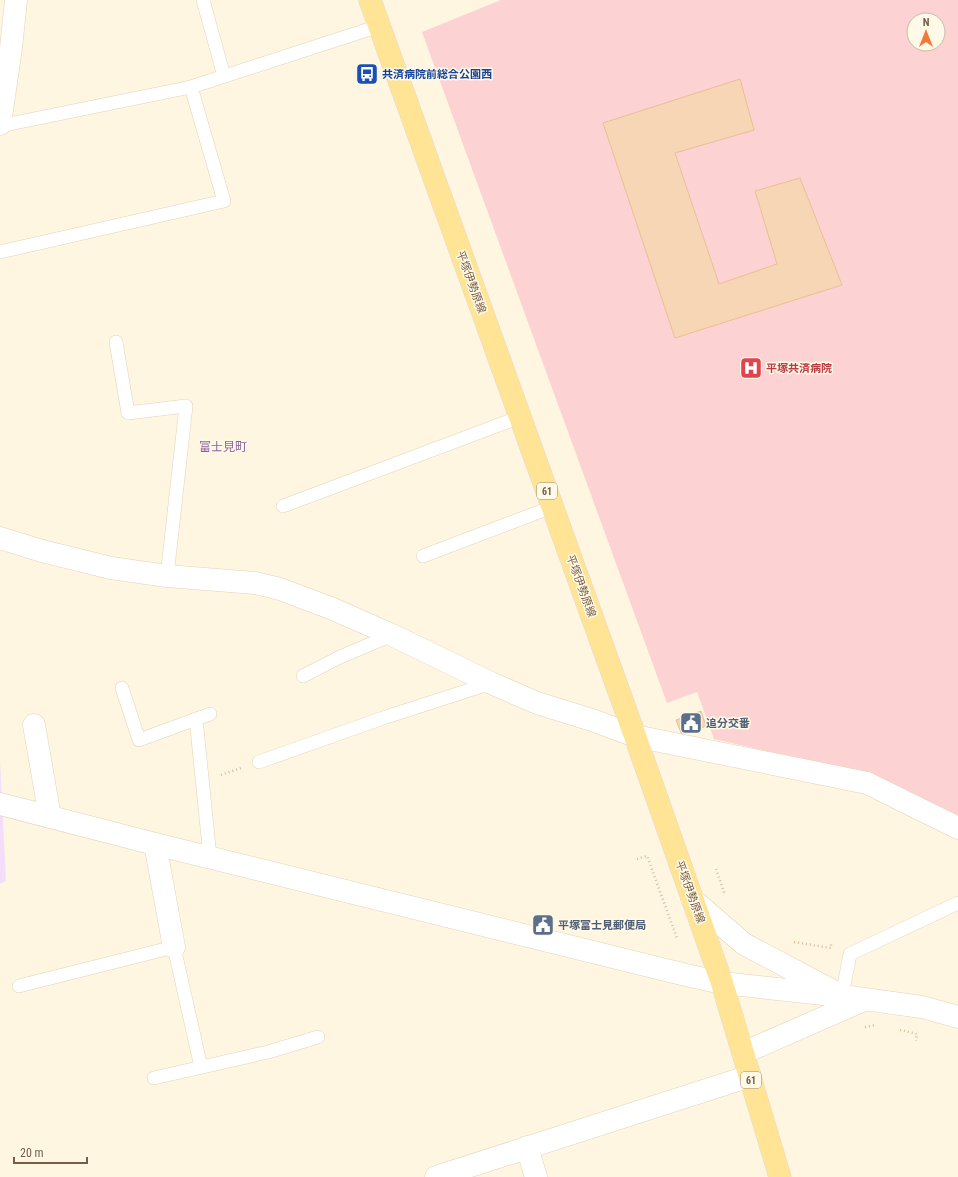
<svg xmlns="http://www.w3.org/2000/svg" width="958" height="1177" viewBox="0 0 958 1177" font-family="'Roboto Condensed','Noto Sans JP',sans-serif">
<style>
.education{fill:#f3ddfa}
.medical{fill:#fdd2d2;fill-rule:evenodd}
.building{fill:#f6d6b5;stroke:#eabf94}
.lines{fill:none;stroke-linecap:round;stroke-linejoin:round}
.service-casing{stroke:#e3d2bb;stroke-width:14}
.minor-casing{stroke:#e3d2bb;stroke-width:23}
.tertiary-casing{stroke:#e3d2bb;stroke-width:23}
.primary-casing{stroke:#e1dbd6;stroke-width:23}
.path{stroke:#dbba99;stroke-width:2.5;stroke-dasharray:1 3;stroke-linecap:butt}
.service{stroke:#fff;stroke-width:13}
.minor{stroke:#fff;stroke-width:22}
.tertiary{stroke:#fff;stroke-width:22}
.primary{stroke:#ffe496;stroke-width:22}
.labels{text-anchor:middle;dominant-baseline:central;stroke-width:3;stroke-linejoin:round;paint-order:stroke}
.shield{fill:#fff9e8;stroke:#a08c76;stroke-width:1}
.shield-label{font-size:10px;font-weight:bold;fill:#775d45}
.transit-label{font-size:11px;font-weight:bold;fill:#164399;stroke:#fff9e8;text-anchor:start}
.street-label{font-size:11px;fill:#775d45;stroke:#fff9e8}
.health-label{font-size:11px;font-weight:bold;fill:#be3a42;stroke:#fff9e8;text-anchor:start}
.service-label{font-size:11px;font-weight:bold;fill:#4e5e75;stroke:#fff9e8;text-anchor:start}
.neighbourhood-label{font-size:12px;fill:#8e609b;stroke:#fff9e8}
</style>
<rect width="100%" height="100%" fill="#fef6e0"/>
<path class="education" d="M0,761L6,881L0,884Z"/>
<path class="medical" d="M501,0H958V819L871,775L714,739L697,692L667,703L422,32ZM914,20H938V44H914Z"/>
<g class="building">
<path d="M740,79L754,130L675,153L719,284L777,264L755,191L800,178L842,285L675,338L603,123Z"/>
<path d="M701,711L706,726L682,735L676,720Z"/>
</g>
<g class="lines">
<g class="service-casing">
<g id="service">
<path d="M203,0L224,76"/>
<path d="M0,126L191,87"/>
<path d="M0,252L224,201L191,87L379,26"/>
<path d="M116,342L128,413L186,406L167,576"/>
<path d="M283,506L520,417"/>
<path d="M423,556L552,507"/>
<path d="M303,676L340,657L392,635"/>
<path d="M122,688L139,740L210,714"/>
<path d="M196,719L210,857"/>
<path d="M259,762L386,717L491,683"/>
<path d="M19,986L174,947L201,1067"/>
<path d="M842,996L850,954L958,903"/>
<path d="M154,1078L268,1052L318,1037"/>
</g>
</g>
<g class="minor-casing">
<g id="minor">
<path d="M0,124L11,48L16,0"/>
<path d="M0,538L42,551L111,568L167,576L255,583L280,589L333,609L392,635L491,683L537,703L595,721L635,736L867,783L958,828"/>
<path d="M34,725L50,817"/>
<path d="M155,844L174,947"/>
<path d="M527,1147L536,1177"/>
</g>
</g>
<g class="tertiary-casing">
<g id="tertiary">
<path d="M0,804L155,844L686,975L722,983L842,996L922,1007L958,1017"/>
<path d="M692,899L744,944L831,990"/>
<path d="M743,1053L864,1000"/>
<path d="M436,1177L750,1076"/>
</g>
</g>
<g class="primary-casing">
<path id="primary" d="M370,0L635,736L722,983L780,1177"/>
</g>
<g class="path">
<path d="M221,775L241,768"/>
<path d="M637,859L647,856L677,938"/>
<path d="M716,869L725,895"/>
<path d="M794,942L831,948V944"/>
<path d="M865,1027L875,1025"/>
<path d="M900,1030L917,1034L916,1041"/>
</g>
<use href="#service" class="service"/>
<use href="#minor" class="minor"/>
<use href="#tertiary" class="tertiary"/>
<use href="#primary" class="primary"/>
</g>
<defs>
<g id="bus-square" transform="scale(1.15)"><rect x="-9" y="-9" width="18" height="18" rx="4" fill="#1a4fb4" stroke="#fff9e8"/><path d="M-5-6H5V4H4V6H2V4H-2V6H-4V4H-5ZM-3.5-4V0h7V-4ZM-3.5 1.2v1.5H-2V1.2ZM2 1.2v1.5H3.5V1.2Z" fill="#fff"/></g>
<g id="hospital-square" transform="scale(1.15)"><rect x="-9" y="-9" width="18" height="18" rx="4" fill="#e0444e" stroke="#fff9e8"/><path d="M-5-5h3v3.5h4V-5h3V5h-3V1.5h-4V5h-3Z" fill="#fff"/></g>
<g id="civic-square" transform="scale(1.15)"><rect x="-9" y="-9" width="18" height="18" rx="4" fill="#5c6f8a" stroke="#fff9e8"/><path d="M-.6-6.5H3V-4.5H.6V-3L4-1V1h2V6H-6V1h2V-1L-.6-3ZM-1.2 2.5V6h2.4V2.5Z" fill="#fff"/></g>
</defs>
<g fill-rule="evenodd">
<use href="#bus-square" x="367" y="74"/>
<use href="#hospital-square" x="751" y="368"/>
<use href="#civic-square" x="691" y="723"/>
<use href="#civic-square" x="543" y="925"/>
</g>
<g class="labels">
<g class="shield">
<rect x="537" y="483" width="20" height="16" rx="3"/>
<rect x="741" y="1072" width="20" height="16" rx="3"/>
</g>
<g class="shield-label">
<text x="547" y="491">61</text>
<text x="751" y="1080">61</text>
</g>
<g class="transit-label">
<text x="382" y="74">共済病院前総合公園西</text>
</g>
<g class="street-label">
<text transform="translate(471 282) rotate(70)">平塚伊勢原線</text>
<text transform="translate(581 586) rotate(70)">平塚伊勢原線</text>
<text transform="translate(690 892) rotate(70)">平塚伊勢原線</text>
</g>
<g class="health-label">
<text x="766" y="368">平塚共済病院</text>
</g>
<g class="service-label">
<text x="706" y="723">追分交番</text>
<text x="558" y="925">平塚富士見郵便局</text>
</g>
<g class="neighbourhood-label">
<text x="223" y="447">富士見町</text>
</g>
</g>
<g transform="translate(926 32)"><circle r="19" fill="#fff9e8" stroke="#c9bba7"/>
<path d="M0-3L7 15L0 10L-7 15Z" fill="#f3783a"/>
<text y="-6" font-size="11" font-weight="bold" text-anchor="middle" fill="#775d45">N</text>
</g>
<path d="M14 1157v6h73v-6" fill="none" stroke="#775d45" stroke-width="2"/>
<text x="20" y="1157" font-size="12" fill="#775d45" stroke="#fff9e8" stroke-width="3" paint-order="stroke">20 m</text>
</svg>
